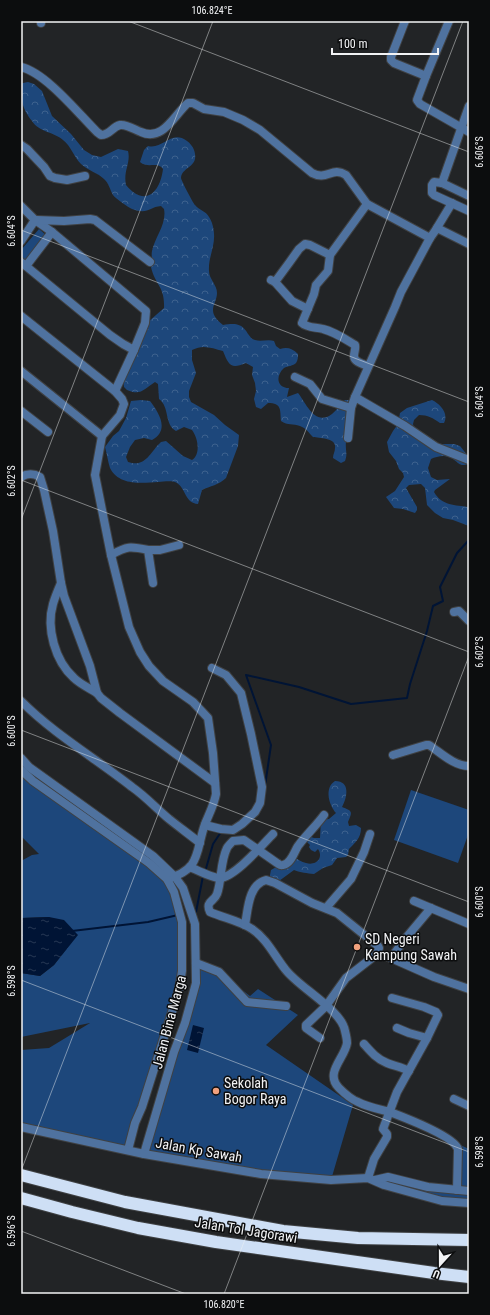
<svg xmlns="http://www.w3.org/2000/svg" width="490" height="1315" viewBox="0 0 490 1315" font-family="'Roboto Condensed',sans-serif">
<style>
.green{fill:#1d477b}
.forest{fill:url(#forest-crowns)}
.water{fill:url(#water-ripples)}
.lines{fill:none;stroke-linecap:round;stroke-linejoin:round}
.stream{stroke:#001435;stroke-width:2}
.minor-casing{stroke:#3f4143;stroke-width:10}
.tertiary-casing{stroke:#3f4143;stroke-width:10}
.motorway-casing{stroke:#3f4143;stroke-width:14}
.minor{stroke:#4f729f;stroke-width:8}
.tertiary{stroke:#4f729f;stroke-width:8}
.motorway{stroke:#cedff5;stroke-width:12}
.ticks{fill:none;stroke:#f2f3f5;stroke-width:1;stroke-opacity:0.45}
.poi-dot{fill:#f1a17d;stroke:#0c0d0e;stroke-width:1.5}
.labels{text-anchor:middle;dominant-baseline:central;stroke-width:3;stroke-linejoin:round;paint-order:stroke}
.poi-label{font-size:14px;fill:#f2f3f5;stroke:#0c0d0e;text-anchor:start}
.street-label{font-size:14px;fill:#f2f3f5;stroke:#0c0d0e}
.neatline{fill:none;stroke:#f2f3f5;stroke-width:1.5}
.ticks-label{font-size:10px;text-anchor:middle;fill:#f2f3f5}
</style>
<defs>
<pattern id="forest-crowns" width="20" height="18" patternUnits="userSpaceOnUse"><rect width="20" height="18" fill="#1d477b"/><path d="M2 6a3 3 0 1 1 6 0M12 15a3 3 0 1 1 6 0" fill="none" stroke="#3e628e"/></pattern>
<pattern id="water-ripples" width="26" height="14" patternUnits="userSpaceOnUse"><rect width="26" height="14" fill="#001435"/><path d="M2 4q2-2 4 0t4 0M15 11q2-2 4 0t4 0" fill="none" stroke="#263753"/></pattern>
</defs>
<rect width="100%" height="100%" fill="#222426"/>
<g class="green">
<path d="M39,229L47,236L25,262L21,258V250Z"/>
<path d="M21,770L167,879L182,922V971L128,1150L21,1127V1050L49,1048L90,1023L21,1037V973L40,976L54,965L77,935L49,917L21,918V861L32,855L39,854L21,836Z"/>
<path d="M411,790L469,810V832L458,863L394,840Z"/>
<path d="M196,963L219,972L250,996L258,989L298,1015L266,1045L353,1105L331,1180L144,1154L182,1033Z"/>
<path d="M454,1142L469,1149V1203L384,1185L388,1177L457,1190Z"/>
</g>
<g class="forest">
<path d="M28,82L34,84L42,91L52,116L71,134L84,150L92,155L101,157L118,149L128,151C131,163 123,171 126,185C144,207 160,194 163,169C157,161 148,169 140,162L144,150L148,146C163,150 171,129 187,141C190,143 193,147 194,150C200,168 182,166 181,178C181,180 193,203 195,205C199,210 206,211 209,217C212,221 214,229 214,234C215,247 208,258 209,271C209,279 217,285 217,293C217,296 216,299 215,302C210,313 215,318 223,325C235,323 242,323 248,334C250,336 251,339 255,340C261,342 268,339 274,341L276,346L280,349C287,347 292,348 298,354C298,357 298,360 296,363C293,366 288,366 284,368C275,376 277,388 289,388L287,397L298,393C306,403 315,427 332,414C337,410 340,404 345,400H350C363,422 347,423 346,442C345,449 348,454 345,461L341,463L333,458C333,454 335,452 335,448C337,438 320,438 313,437C309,433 306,428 300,426C293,423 288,426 281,421C280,410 282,403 268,403L261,409L256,407L254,399L256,391L255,383L252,375L253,367L246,363C231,369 229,366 223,351C212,348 203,344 192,350V360L196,373L189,391V397L191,402L214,415L225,425L239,435L238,446L226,478C219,485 210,486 202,490L198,504C185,503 186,489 177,483C171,480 164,482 158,482C142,483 119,486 110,468C108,462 107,454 105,447L113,436L119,431L126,418L131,401L141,400L150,401C159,413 170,430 152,440L144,438L135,440L130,447L126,457L128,462C146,468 150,452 161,442L166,441L183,456L192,460C201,454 198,438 192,430L184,427L176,431C164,424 170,407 159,399L158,384L155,382C144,389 141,396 127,390L124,387L123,379L148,322L164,308C165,286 155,285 151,267C153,262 151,256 152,251C155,237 167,224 164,209L161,206C149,207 148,215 132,209C128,207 115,198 113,195C110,190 109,183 104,179C98,173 89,171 81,164C74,157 71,146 63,140C54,132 39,132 32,121C22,108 21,101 21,84L23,83Z"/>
<path d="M432,400C440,404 449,413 444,423H440C433,418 428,415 419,415L414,420L413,424L414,429L436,444H454L460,446L468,456V464C460,467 459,463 453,459C447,454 437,456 431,459L428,468L431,477L437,480L450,479L435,490L434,492C442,506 455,505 469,507V526L453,520L443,518L435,513L427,505L425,488L421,484L409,485L406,488L417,507V510L415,513L403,509L394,508L386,497L395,491L404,477L403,473L399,469L396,461L389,452L387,442L393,431L398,424L400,413L407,408Z"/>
<path d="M335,781C351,781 347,798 342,807C352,811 353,811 348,822L349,826L356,825L361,828C361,838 355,843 349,849L348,855L346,857L337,858L332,865L323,868L314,874C307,873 301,873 294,870L279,881L269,880L271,870L294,857C298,859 301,862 306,863C316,866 324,858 318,849L315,852L311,850L309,847L310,845L307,842L305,841L308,836L314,838H320L321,820L329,819L336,813C329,805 324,788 335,781Z"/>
</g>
<g class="water">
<path d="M49,917L64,920L78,935L54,965L40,976L21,973V918Z"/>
<path d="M193,1025L204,1028L198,1053L187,1050Z"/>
</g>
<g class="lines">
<g class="stream">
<path d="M265,786L271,745L246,675L299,687L351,704L407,698L410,684L427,631L433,606L443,601L440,587L457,553L469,540"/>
<path d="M205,872L213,844L221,832"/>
<path d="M194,912H196L203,876"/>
<path d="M72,931L148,922L178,915"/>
</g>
<g class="minor-casing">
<g id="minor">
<path d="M405,21L391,57V60L394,63L426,76"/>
<path d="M449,21L426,76L417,100L420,104L469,132"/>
<path d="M41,23V21"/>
<path d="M21,67C46,73 78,113 97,132L101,135C110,135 112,127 120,125C127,124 135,130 141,132C163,142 174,115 188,103H193L204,109L224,112L243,120L260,130L312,173C327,181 332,166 346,175L367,204L430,238"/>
<path d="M21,145L27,149L44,167L50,176L55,178L67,180L85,176"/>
<path d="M442,183L469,106"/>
<path d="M469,196L442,183L434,182L432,185V193L434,195L469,211"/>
<path d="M367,204L330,255L328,271L316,285L314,294L302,323C307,328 316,327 323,329C335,332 345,339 355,345C356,349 354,352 354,356C354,362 363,364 368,366"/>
<path d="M21,206L35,220L52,232L146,311L145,323L134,350L123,344L110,335L21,262"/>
<path d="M36,220L64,221L90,219L95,220L150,262"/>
<path d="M437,228L469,244"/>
<path d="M21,241L35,220"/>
<path d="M26,266L52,232"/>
<path d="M271,280L275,282L292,301L308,309"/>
<path d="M275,282L289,263L299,249L305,244L310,245L330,255"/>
<path d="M21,316L115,391L122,399L124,404L120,415L102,436L95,475L111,555L129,627L140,652L149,666L163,681L193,702L208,718L213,753L216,794C214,805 209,814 205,824C195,852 202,869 167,879"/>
<path d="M21,371L102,436"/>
<path d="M295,377L310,384L322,399L351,408"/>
<path d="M115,391L134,350"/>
<path d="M355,397L405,426L436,447L469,460"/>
<path d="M21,411L48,432"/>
<path d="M348,438L351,408L355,397L395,307L401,292L430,238L435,231L452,203"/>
<path d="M21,477C28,473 33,473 40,477L44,490L53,531L61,583L64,596L90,666L97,693L101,698L120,713L215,783"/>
<path d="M148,550H160L179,545"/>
<path d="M111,555C127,546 130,546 148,550L153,583"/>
<path d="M61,583C58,590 55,597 53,604C46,628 55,661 74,678C80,684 89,688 97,693"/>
<path d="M454,612L459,611L469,621"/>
<path d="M21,701C54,734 95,758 132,787C145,796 156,808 169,819C179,827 190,835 200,843"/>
<path d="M393,755L426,745H429C441,753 454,766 469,766"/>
<path d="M21,758L29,767L153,856L175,877L183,888L195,924L196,983L185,1023L174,1052L144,1154"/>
<path d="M21,770L33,781L149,863L167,879L174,892L182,922V971L179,990L142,1107L135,1123L128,1150"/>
<path d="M324,815C316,826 306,835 298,846C294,852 291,864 283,865C280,866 279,864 277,863L244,840L233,841C231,843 228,846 227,848C220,862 222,880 217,894C214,902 205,901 210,912C224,918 240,921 252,929C267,939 274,955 285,969C298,987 342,1010 345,1031C346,1035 347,1040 347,1043C345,1058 324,1073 339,1088C344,1093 350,1099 358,1102C367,1107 379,1109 390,1112C403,1117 454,1136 458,1149L457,1190"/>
<path d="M205,825L221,829L233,830L242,824L255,812L260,803L262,787L251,734L241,693L226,675L212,668"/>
<path d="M190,867C197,870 212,878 220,878C235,877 262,845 273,834"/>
<path d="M414,901L469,924"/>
<path d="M326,908L351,879L364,852L370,834"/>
<path d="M431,908L405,939L391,958L434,977L469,989"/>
<path d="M245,925C248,910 248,885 266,880L275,883L312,903L337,913L378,946L379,948L377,954"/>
<path d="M196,963L219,972L247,1002L286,1006"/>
<path d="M392,998L424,1007L436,1012L438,1015L427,1038L409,1033L397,1028"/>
<path d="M320,1038L306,1028V1025L326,1006L346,978L377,954L391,958"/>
<path d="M364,1044C371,1052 377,1059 387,1063C394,1066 402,1067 409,1071"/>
<path d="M454,1099L469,1106"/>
<path d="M368,1178L374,1159L387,1137V1134L383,1129L397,1092L427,1038"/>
</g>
</g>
<g class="tertiary-casing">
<g id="tertiary">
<path d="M21,1127L144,1154L261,1174L331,1180L368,1178L384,1185L442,1201L469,1203"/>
<path d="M375,1180L388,1177L428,1187L469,1191"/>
</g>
</g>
<g class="motorway-casing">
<g id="motorway">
<path d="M21,1175L125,1202L283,1231L358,1238L469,1240"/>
<path d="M21,1198L72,1212L138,1228L216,1242L434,1273L469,1277"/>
</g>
</g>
<use href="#minor" class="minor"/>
<use href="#tertiary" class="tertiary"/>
<use href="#motorway" class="motorway"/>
</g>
<path class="ticks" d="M128,21L469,152M21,230L469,402M21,480L469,652M21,520L213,21M21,730L469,902M21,980L469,1152M21,1171L463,21M21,1231L186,1294M224,1294L469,656"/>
<g class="poi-dot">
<circle cx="357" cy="947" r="4"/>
<circle cx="216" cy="1091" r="4"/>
</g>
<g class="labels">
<g class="poi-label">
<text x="365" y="939">SD Negeri<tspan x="365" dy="16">Kampung Sawah</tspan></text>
<text x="224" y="1083">Sekolah<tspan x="224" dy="16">Bogor Raya</tspan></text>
</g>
<g class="street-label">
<text transform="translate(169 1022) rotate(-75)">Jalan Bina Marga</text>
<text transform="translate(199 1150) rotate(10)">Jalan Kp Sawah</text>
<text transform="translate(246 1230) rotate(9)">Jalan Tol Jagorawi</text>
</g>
</g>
<rect width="490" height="1315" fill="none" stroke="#0c0d0e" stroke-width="44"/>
<g transform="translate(440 1265) rotate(201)" stroke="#0c0d0e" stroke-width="3" paint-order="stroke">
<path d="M0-3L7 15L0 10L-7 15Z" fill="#f2f3f5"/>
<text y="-6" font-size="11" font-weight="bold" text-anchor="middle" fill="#f2f3f5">U</text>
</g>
<path d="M332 48v6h106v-6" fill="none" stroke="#f2f3f5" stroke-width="2"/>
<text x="338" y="48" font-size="12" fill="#f2f3f5" stroke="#0c0d0e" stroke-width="3" paint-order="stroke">100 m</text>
<rect x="22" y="22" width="446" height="1271" class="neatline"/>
<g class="ticks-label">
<text x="212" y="14">106.824°E</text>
<text transform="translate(479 152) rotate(-90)" y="4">6.606°S</text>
<text transform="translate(11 231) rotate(-90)" y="4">6.604°S</text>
<text transform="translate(479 402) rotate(-90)" y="4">6.604°S</text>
<text transform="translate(11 481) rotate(-90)" y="4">6.602°S</text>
<text transform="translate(479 652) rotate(-90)" y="4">6.602°S</text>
<text transform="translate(11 731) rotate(-90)" y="4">6.600°S</text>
<text transform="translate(479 902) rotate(-90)" y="4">6.600°S</text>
<text transform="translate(11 981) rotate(-90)" y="4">6.598°S</text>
<text transform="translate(479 1152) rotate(-90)" y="4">6.598°S</text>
<text transform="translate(11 1231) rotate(-90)" y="4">6.596°S</text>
<text x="224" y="1308">106.820°E</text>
</g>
</svg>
